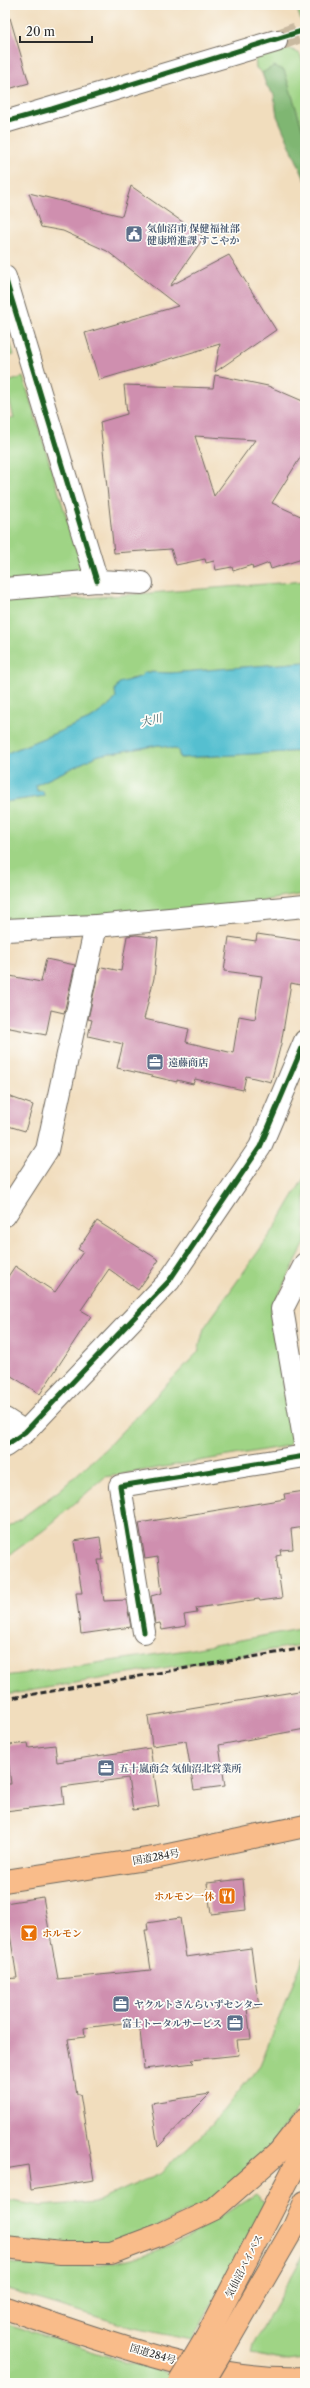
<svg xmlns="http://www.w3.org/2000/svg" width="310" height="2388" viewBox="0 0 310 2388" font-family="'Libre Caslon Text','Noto Serif JP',serif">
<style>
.green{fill:#9fd485;stroke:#658058}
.forest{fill:#7fb672;stroke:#55704e}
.water{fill:#55bfd0;stroke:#40757e}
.building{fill:#cf8faf;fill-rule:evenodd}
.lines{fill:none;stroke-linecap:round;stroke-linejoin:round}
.minor-tunnel{stroke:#c9b9a0;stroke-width:22;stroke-dasharray:22 11;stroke-linecap:butt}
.minor-casing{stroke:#70695e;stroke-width:24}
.tertiary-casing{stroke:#70695e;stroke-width:24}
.trunk-casing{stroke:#70695e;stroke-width:24}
.minor{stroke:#fff;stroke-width:22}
.tertiary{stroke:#fff;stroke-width:22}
.trunk{stroke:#f9bc8a;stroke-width:22}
.rail{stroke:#2b2b2b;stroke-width:3;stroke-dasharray:6 3;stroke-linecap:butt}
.trunk-bridge-casing{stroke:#70695e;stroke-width:24;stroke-linecap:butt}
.trunk-bridge{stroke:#f9bc8a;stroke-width:22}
.cycleway-casing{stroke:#fdfcf7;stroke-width:8}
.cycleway{stroke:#1b5e20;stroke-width:5}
.labels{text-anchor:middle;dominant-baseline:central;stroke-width:3.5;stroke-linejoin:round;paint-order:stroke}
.service-label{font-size:10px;font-weight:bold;fill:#4e5e75;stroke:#fdfcf7;text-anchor:start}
.street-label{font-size:10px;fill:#2b2b2b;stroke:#fdfcf7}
.food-label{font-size:10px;font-weight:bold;fill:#c56008;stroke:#fdfcf7;text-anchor:end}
.water-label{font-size:11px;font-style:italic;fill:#3a5f65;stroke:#fdfcf7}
</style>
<rect width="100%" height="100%" fill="#fdfcf7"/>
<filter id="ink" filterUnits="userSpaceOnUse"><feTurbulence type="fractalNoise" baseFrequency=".025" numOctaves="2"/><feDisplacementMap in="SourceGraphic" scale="8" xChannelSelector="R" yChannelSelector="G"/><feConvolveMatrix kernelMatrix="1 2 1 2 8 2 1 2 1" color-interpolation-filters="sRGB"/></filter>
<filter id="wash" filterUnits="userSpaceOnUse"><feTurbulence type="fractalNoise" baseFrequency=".012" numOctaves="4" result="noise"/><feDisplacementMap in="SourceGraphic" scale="16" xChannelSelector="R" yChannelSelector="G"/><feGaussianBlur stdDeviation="0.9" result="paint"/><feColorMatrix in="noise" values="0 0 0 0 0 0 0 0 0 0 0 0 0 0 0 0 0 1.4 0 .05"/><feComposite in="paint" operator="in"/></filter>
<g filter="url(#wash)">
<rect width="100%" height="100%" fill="#f1ddbd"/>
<g class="green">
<path d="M296,5H305V34Z"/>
<path d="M283,45L300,54L305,70V137L284,70L274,67L262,73L256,68L255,57Z"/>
<path d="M5,324L14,355L5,357Z"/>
<path d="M23,377L85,577L5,581V420L14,418L5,383Z"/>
<path d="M305,581V662L170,673L145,672L140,677L130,679L115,690L116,698L111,704L92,718L5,754V596L57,590L60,600Z"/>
<path d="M159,745L178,750L180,758L305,751V894L216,908L5,922V802L44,796L37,791L36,785L99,755Z"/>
<path d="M305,1176V1243L271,1310L293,1441L287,1446L105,1477L44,1530L5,1558V1530L60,1490L105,1449L198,1352L204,1328L272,1232Z"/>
<path d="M305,1628V1644L5,1695V1676L187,1650Z"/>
<path d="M305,1954V2098L267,2151L221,2194L159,2226L113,2242L55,2246L5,2240V2200L41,2206L96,2202L160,2173L211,2126L260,2065Z"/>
<path d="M256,2194L266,2204L192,2340L134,2328L5,2289V2262C61,2272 123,2267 175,2243C202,2231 230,2209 256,2194Z"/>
<path d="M305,2252V2359L288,2361L251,2354L253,2345Z"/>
<path d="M5,2323L113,2358L170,2374L164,2383H15L5,2374Z"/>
</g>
<path class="forest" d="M274,66L284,70L305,137V180L277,116L274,95L266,85L262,73Z"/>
<path class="water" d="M305,662V751L180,758L178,750L159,745L99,755L36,785L37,791H43L44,796L5,802V754L92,718L111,704L116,698L115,690L119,683L140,677L145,672L170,673Z"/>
<g id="blocks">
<g class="building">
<path d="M10,18L29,83L5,90V19Z"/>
<path d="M131,186L204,237L170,286L229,255L276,330L215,372L220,344L99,380L85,333L178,306L107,251L63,231L41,227L29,193L122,216Z"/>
<path d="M215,375L268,386L305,402V450L272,503L305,518V558L271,569L269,563L253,569L252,565L233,571L232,567L216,570L214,561L206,563L205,559L176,565L171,549L114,553L100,422L127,414L124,385L213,388ZM195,436L255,440L214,496Z"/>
<path d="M257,934L305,941V986L291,983L281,1044L271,1082L246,1076L243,1090L195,1079L193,1084L177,1080V1082L117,1068L123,1044L88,1036L92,1020L88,1019L99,970L102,967L121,971L127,936L136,935L158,938L154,978L144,1019L189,1029L186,1042L233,1053L239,1016L255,1019L262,976L224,971L229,937L256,941Z"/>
<path d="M46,959L75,965L64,1013L51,1010L46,1035L5,1027V975L41,982Z"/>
<path d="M5,1095L33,1105L25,1131L5,1125Z"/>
<path d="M97,1221L159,1260L138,1290L109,1269L81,1310L91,1316L40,1394L5,1372V1281L15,1266L55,1292L83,1252L78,1249Z"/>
<path d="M305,1491V1527L291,1529L293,1549L280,1550L281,1555L276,1556L282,1598L260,1601L259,1599L196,1608L197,1613L184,1615L186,1626L162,1630L160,1623L155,1624L151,1596L162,1593L158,1557L145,1559L139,1523L285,1499L284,1494Z"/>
<path d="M100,1537L103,1560H98L104,1601L126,1600L131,1627L81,1634L76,1593H82L74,1541Z"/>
<path d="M305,1690V1729L219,1745L225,1786L194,1790L186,1741L152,1746L148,1716Z"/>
<path d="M28,1743L29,1748L55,1745L57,1762L150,1748L159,1806L133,1810L128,1778L62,1787L64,1804L5,1811V1784H11L7,1751H9V1745Z"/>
<path d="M243,1879L246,1910L211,1914L207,1883Z"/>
<path d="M43,1897L58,1979L151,1970L145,1930H148L147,1923L180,1918L186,1957L251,1948L259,2007L247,2009L251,2039L237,2040L239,2055L191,2060L194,2063L144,2069L139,2021L84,2028L85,2037L68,2039L77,2094H80L94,2180L31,2190L28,2165L5,2169V1979L17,1978L5,1903Z"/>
<path d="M210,2094L195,2109L158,2147L151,2103Z"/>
</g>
</g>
</g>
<g filter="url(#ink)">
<use href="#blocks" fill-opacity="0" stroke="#70695e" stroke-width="1"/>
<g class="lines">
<path class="minor-tunnel" d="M276,41L305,30"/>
<g class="minor-casing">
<g id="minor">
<path d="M5,122L276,41"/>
<path d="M5,277L97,581"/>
<path d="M5,589L97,581L142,583"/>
<path d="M5,1215L47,1150L96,926"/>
<path d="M305,1264L282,1309L305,1444"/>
<path d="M5,1419L25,1432"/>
<path d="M5,1446L25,1432L169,1281L260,1147L305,1041"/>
<path d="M144,1632L120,1486L305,1456"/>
</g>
</g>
<g class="tertiary-casing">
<path id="tertiary" d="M5,930L96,926L305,906"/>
</g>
<g class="trunk-casing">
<g id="trunk">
<path d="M5,1881L159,1857L305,1826"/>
<path d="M5,2247L61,2253H111L159,2235L214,2209L279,2152L305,2119"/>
<path d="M5,2308C98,2338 208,2383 305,2378"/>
<path d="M206,2338L305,2147"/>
<path d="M225,2346L294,2227L305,2202"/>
</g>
</g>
<use href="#minor" class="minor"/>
<use href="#tertiary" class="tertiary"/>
<use href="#trunk" class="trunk"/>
<path class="rail" d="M5,1699L305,1648"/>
<g class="trunk-bridge-casing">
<g id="trunk-bridge">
<path d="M179,2383L206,2338"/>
<path d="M203,2383L225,2346"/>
</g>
</g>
<use href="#trunk-bridge" class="trunk-bridge"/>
<g class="cycleway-casing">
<g id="cycleway">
<path d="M5,122L52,109L305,30"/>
<path d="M5,277L97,581"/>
<path d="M5,1446L25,1432L169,1281L260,1147L305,1041"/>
<path d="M144,1632L120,1486L305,1456"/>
</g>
</g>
<use href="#cycleway" class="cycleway"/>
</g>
</g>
<defs>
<g id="civic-square" transform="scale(0.9)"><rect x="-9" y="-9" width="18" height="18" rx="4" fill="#5c6f8a" stroke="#fdfcf7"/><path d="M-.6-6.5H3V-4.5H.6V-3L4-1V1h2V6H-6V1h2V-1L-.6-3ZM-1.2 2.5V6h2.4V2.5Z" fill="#fff"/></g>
<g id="office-square" transform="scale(0.9)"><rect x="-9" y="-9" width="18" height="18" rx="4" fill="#5c6f8a" stroke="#fdfcf7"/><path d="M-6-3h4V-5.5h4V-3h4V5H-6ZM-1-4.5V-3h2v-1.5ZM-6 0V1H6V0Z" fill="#fff"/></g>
<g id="restaurant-square" transform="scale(0.9)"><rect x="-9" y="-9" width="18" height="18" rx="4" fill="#e8710a" stroke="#fdfcf7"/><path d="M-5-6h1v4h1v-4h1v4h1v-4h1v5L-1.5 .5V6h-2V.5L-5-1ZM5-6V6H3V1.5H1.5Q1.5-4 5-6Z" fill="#fff"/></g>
<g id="bar-square" transform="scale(0.9)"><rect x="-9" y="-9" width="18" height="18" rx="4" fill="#e8710a" stroke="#fdfcf7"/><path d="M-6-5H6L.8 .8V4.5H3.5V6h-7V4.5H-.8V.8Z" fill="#fff"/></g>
</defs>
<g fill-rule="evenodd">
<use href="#civic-square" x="134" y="234"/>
<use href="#office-square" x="155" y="1062"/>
<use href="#office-square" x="106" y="1768"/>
<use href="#restaurant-square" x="227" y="1896"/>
<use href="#bar-square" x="29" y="1933"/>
<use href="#office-square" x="121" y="2004"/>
<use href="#office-square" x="235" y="2023"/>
</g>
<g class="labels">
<g class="service-label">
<text x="147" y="228">気仙沼市 保健福祉部<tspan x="147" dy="12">健康増進課 すこやか</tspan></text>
<text x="168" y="1062">遠藤商店</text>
<text x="119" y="1768">五十嵐商会 気仙沼北営業所</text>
<text x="134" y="2004">ヤクルトさんらいずセンター</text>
<text x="222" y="2023" text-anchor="end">富士トータルサービス</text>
</g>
<g class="street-label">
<text transform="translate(156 1857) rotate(-10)">国道284号</text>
<text transform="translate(244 2266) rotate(-63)">気仙沼バイパス</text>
<text transform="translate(153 2354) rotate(16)">国道284号</text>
</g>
<g class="food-label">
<text x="214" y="1896">ホルモン一休</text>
<text x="42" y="1933" text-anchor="start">ホルモン</text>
</g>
<g class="water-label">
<text transform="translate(151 720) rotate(-14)">大川</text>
</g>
</g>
<rect width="310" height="2388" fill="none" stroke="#fdfcf7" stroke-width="20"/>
<path d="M20 36v6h72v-6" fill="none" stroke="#2b2b2b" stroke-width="2"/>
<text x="26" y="36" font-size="12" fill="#2b2b2b" stroke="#fdfcf7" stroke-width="3" paint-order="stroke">20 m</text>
</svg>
